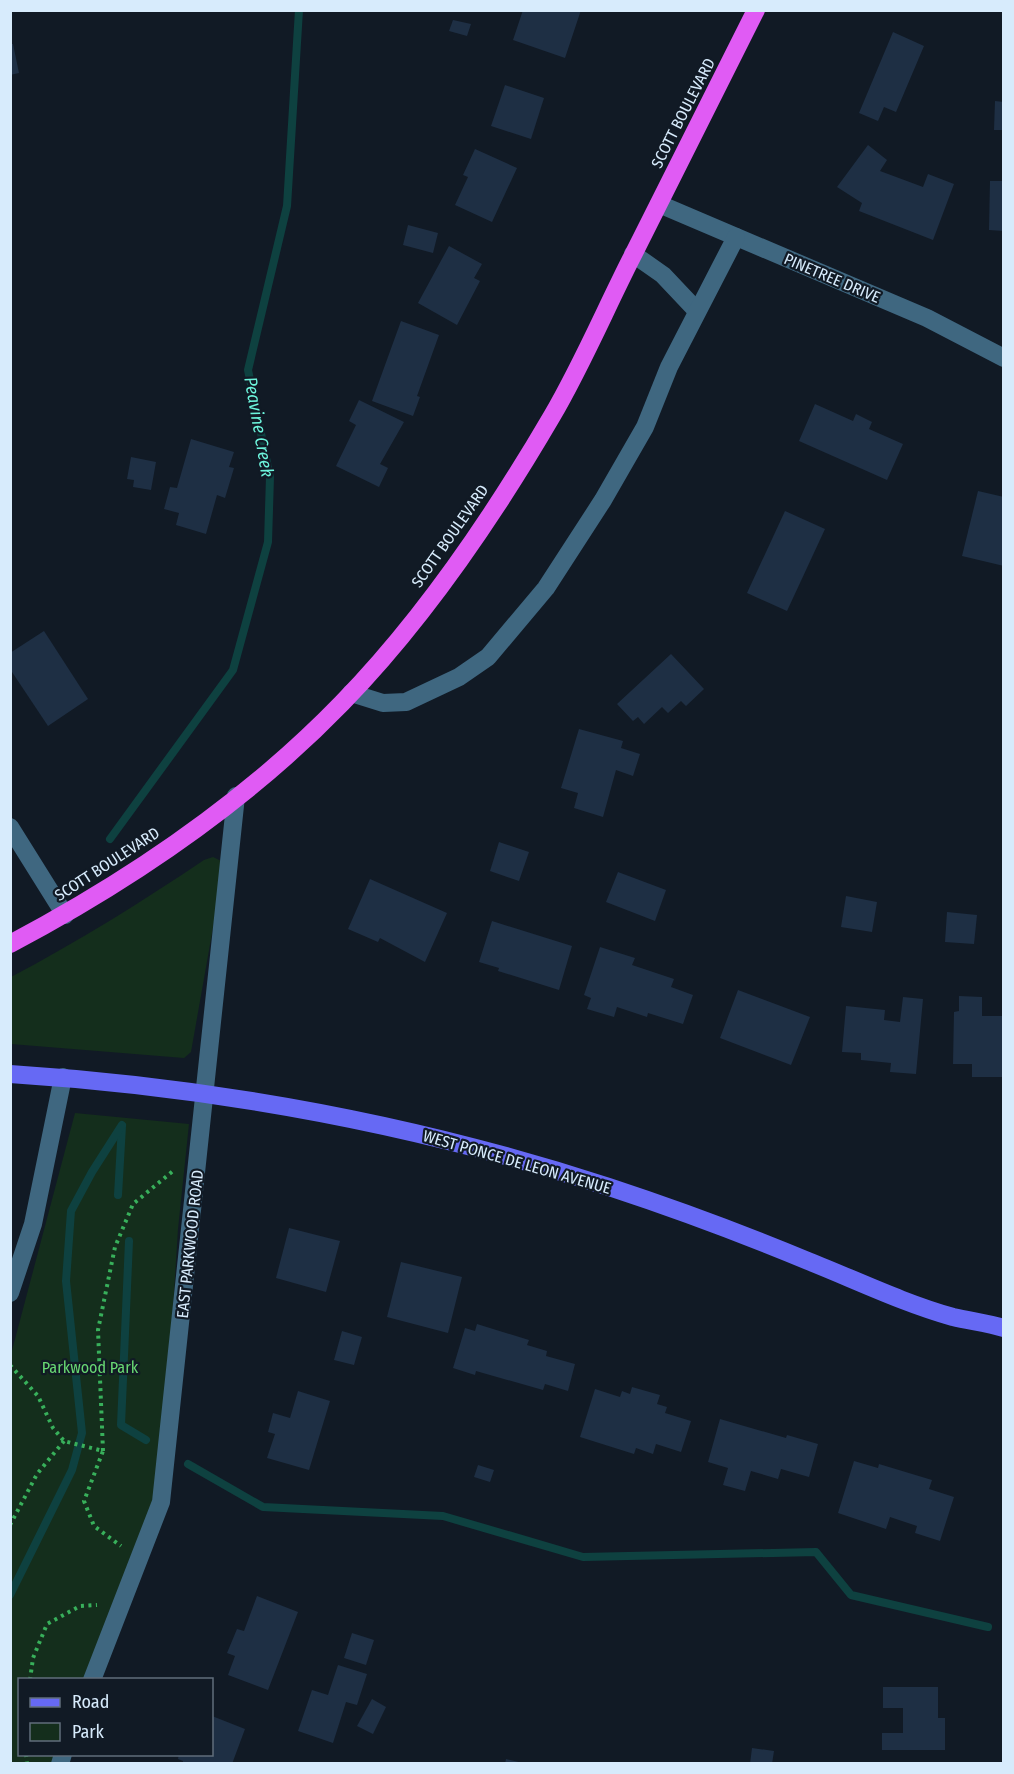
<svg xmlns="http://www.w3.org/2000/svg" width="1014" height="1774" viewBox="0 0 1014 1774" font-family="'Fira Sans Condensed',sans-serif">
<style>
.green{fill:#142e1c}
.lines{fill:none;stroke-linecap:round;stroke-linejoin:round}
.stream{stroke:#0e4140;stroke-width:8}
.building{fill:#1e2f44}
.path{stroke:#38b05b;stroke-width:4;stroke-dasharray:3 4.5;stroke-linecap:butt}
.minor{stroke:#3f6780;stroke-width:18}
.major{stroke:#6669f4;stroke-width:18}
.highway{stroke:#e05bf4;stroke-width:18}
.labels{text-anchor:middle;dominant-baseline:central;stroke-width:4.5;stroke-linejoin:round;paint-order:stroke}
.street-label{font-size:16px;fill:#d7ebfc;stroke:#111a25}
.park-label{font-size:16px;fill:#68d873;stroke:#111a25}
.water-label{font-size:18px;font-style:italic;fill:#6df5dc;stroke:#111a25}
</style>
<rect width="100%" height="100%" fill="#111a25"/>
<g class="green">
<path d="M213,857L221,861L223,871L191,1052L184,1058L11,1044V977C79,941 140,903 204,860Z"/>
<path d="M75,1113L189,1124L178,1229L161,1502L92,1679L20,1680V1754L63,1755L60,1763H11L10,1358Z"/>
</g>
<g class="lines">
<g class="stream">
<path d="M110,839L233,670L268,542L270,477L248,370L287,206L299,10"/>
<path d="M118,1195L122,1126"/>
<path d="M129,1241L121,1425L146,1440"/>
<path d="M188,1464L263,1507L443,1516L583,1557L816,1552L851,1595L988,1627"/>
<path d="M10,1595L72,1470L82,1433L66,1281L71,1211L92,1172L122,1125"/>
</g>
</g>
<g class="building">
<path d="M523,10H581L565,58L513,40Z"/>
<path d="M453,20L471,24L467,36L449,31Z"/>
<path d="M893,32L924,46L896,112L884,107L878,121L859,113Z"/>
<path d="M10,44H13L19,73L10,75Z"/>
<path d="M505,85L544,98L531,139L491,126Z"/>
<path d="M995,101L1004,102V130H994Z"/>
<path d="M868,145L887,160L880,171L923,187L928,174L954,184L933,240L859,211L862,203L837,187Z"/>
<path d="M475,149L517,168L492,222L455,205L468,177L463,175Z"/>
<path d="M990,181H1004V231L989,230Z"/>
<path d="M408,225L438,233L433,253L403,245Z"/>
<path d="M449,246L482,264L474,278L480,281L457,325L418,303Z"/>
<path d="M401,321L439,335L417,396L420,397L413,416L372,401Z"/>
<path d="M359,400L404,422L380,464L388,468L379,487L336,466L356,425L349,421Z"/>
<path d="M815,404L853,421L856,414L872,422L869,429L903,444L887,480L799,441Z"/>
<path d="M191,439L234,452L229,467L234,468L225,498L217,495L206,534L176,525L179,513L164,509L170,487L177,488Z"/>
<path d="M131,457L156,462L151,490L133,487L134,480L127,479Z"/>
<path d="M978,491L1004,497V566L962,556Z"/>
<path d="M785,511L825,529L787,611L747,593Z"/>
<path d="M44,631L88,699L48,726L10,669V653Z"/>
<path d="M671,654L704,689L686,706L681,701L668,713L662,707L644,724L638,717L633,721L617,704Z"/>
<path d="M579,729L623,741L621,748L640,754L633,776L616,770L603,817L574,808L578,793L561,788Z"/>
<path d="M499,842L529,852L519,881L490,871Z"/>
<path d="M618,872L666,890L655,921L606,902Z"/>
<path d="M370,879L447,913L425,962L380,938L378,942L348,929Z"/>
<path d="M846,896L877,902L872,932L841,927Z"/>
<path d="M947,912L977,915L974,944L945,942Z"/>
<path d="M492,921L572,946L559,990L498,971L499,968L479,962Z"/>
<path d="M600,947L635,958L632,965L674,979L671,987L693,995L683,1024L648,1013L647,1017L617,1007L614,1017L587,1009L591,998L584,995Z"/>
<path d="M738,990L810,1017L791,1065L720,1038Z"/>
<path d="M959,996L982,997V1016H1004V1077H972V1064H953L954,1012L959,1011Z"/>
<path d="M903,997L923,999L916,1074L890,1072L891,1063L861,1060V1053L842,1052L846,1006L885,1010L884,1020L900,1022Z"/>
<path d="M289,1228L340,1241L326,1292L276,1278Z"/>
<path d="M401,1262L462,1277L448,1333L387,1317Z"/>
<path d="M477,1324L529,1340L527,1345L547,1351L546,1356L575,1364L568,1391L545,1384L543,1390L476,1371L475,1375L453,1368L465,1328L475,1331Z"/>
<path d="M342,1331L362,1337L354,1365L334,1360Z"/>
<path d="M632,1387L660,1395L657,1404L667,1407L665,1413L691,1421L681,1452L656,1444L653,1454L636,1448L634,1454L580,1437L595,1389L620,1397L622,1391L630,1394Z"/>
<path d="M298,1391L330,1401L309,1470L267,1458L275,1434L268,1432L273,1413L290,1418Z"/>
<path d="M720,1419L786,1438L787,1435L818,1444L809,1477L781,1469L778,1479L751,1471L745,1491L723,1485L728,1468L708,1462Z"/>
<path d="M854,1461L878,1468L879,1464L932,1480L929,1489L954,1497L940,1541L915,1533L917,1526L890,1517L886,1529L838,1513Z"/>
<path d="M478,1465L494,1470L490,1482L474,1477Z"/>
<path d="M257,1596L298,1612L268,1690L228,1675L235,1656L227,1653L237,1629L244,1631Z"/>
<path d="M352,1633L374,1640L366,1665L344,1658Z"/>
<path d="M338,1665L367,1674L357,1705L346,1702L333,1743L298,1731L312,1690L328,1695Z"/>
<path d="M883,1687H938V1718H945V1750H882V1733H903V1708H883Z"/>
<path d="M372,1699L386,1707L373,1734L357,1726Z"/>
<path d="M212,1716L245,1729L232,1764H183V1761L178,1759L179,1754H212Z"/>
<path d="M752,1748L774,1751L772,1764H750Z"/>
<path d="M506,1759L523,1763L522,1764H505Z"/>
</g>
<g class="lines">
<g class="path">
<path d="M10,1365L38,1396L53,1428L64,1441L103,1451L84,1501L94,1526L121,1546"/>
<path d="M103,1451L98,1330L115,1247L133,1204L173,1171"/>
<path d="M10,1525L37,1474L64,1441"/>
<path d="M30,1680L33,1658L47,1624L80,1606L97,1605"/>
<path d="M26,1754L27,1764"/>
</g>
<g class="minor">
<path d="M659,204L927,318L1004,358"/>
<path d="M633,254L663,275L697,311"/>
<path d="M351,693L383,703L406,702L459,677L488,657L546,588L603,500L645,427L669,367L736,237"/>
<path d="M10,827L65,915"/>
<path d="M10,1293L33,1224L63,1077"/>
<path d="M92,1680L161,1502L236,796"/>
<path d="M60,1764L63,1754"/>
</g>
<path class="major" d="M10,1074C213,1087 416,1124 609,1187C676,1209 743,1234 808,1261C856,1280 903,1303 953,1317C970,1321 987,1323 1004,1328"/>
<path class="highway" d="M10,944C131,880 247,801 342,703C424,619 493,517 552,416C582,365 605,310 632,257C673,175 715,93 756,10"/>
</g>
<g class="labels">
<g class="street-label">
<text transform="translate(683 113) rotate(-63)">SCOTT BOULEVARD</text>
<text transform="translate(832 278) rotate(23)">PINETREE DRIVE</text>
<text transform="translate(450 536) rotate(-55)">SCOTT BOULEVARD</text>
<text transform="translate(107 864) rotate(-33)">SCOTT BOULEVARD</text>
<text transform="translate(517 1162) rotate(16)">WEST PONCE DE LEON AVENUE</text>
<text transform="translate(190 1244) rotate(-84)">EAST PARKWOOD ROAD</text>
</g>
<g class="park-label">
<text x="90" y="1367">Parkwood Park</text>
</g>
<g class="water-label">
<text transform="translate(259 427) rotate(80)">Peavine Creek</text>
</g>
</g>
<rect width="1014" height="1774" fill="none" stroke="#d7ebfc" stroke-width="24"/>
<rect x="18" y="1678" width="195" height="78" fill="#111a25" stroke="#606e7b" stroke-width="1.5"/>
<rect x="30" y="1698" width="30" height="9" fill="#6669f4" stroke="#606e7b" stroke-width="1.5"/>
<text x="72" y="1708" font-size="18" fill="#d7ebfc">Road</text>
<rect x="30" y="1723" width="30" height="18" fill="#142e1c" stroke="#606e7b" stroke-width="1.5"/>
<text x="72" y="1738" font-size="18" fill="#d7ebfc">Park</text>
</svg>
